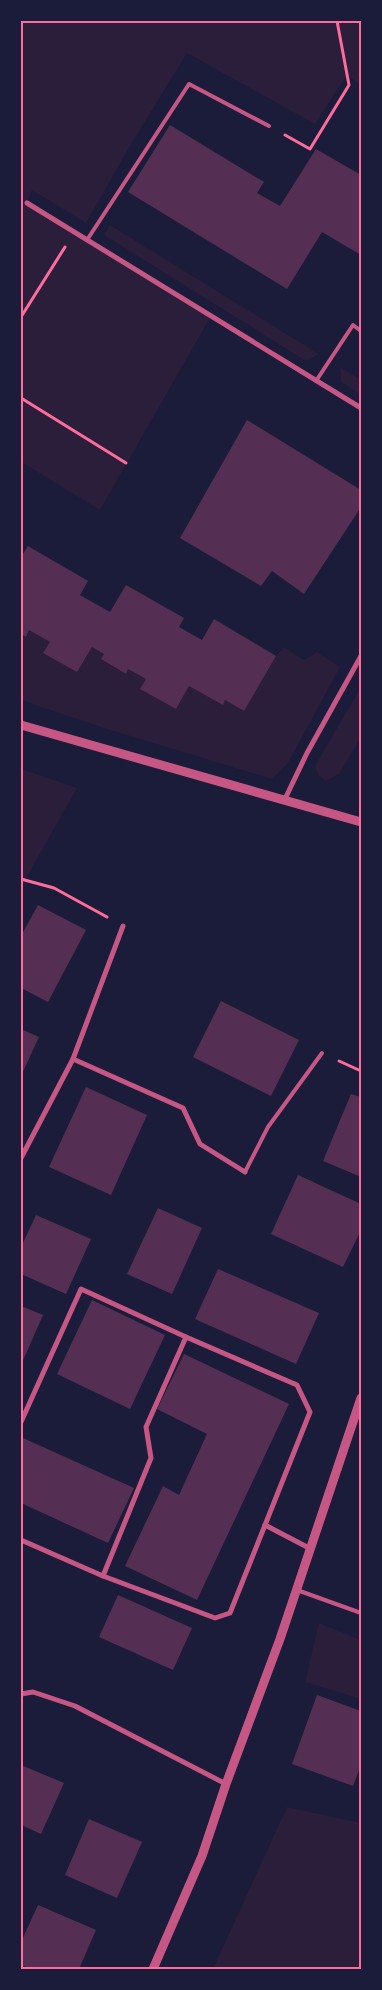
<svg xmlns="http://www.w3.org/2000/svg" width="382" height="1990" viewBox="0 0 382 1990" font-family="'Titillium Web',sans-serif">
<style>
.green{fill:#2a1e3b}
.building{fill:#542f53}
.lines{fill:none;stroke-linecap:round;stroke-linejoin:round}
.path{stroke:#ff6b9d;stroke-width:3}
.service{stroke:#c65784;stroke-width:4}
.minor{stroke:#c65784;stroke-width:5}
.tertiary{stroke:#c65784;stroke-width:9}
.neatline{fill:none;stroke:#ff6b9d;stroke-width:2}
</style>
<rect width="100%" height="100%" fill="#1b1b3a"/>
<g class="green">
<path d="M21,21H361V85L347,75L315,124L187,53L130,146L86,223L32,190L27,203L211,316L100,510L21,462Z"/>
<path d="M110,225L314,351L319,354L306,361L104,235Z"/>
<path d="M340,367L361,380V395L341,382Z"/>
<path d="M29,630L50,642L44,653L77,672L92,647L104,654L101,659L125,674L128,669L146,679L141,689L176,709L189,686L223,704L225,700L244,711L276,656L284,647L304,660L317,652L340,667L288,763L272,779L107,729L21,700V634L26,637Z"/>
<path d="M361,687V737L339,774L326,781L319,776L315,766Z"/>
<path d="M21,769L77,788L21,887Z"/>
<path d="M319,1623L361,1640V1699L305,1682Z"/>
<path d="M287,1807L361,1823V1969H213Z"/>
</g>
<g class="building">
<path d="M170,125L264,182L257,193L280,206L316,149L361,175V255L322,232L287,289L128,192Z"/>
<path d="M247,420L361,490V507L304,594L272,571L261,586L180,538Z"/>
<path d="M28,546L88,581L80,595L110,612L126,585L184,618L179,627L202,640L214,619L276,656L244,711L225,700L223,705L189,686L176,709L140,689L146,679L128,669L126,674L101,659L104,654L92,647L77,672L43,653L50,642L29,630L26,637L21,634V557Z"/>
<path d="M38,905L86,930L48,1002L21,988V936Z"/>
<path d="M221,1001L299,1040L271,1096L193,1057Z"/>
<path d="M21,1029L39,1037L21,1076Z"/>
<path d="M86,1087L147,1115L111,1195L49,1167Z"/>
<path d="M351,1094L361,1097V1177L323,1161Z"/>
<path d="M298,1175L361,1204V1230L343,1267L271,1234Z"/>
<path d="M158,1208L202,1228L172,1294L127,1274Z"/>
<path d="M36,1215L91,1239L66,1294L21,1274V1247Z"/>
<path d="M218,1269L319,1313L296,1364L195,1319Z"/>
<path d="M92,1300L165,1335L130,1409L57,1374Z"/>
<path d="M21,1306L43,1315L21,1365Z"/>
<path d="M184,1354L289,1404L197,1600L125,1566L163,1486L179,1495L207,1434L157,1409Z"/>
<path d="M23,1438L134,1488L108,1543L21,1503V1442Z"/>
<path d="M118,1595L192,1628L173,1670L99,1637Z"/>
<path d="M317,1695L361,1711V1765L353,1786L292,1764Z"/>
<path d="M21,1765L64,1783L41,1834L21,1825Z"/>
<path d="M89,1819L142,1842L117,1898L65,1875Z"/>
<path d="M38,1905L96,1930L79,1969H31L21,1965V1942Z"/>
</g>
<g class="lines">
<g class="path">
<path d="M285,135L310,149L349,85L337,21"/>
<path d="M21,317L65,247"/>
<path d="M21,398L126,463"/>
<path d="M21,879L54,888L107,917"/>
<path d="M339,1061L361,1071"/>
</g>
<g class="service">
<path d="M87,240L189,84L269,126"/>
<path d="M316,381L353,325L361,331"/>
<path d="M245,1172L268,1127L322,1053"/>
<path d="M297,1590L361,1613"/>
</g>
<g class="minor">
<path d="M27,203L361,408"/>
<path d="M284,801L307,753L361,656"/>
<path d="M73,1059L123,926"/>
<path d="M21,1158L73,1059L183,1108L200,1144L245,1172"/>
<path d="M21,1422L81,1289L186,1337L297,1385L310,1412L230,1613L215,1618L103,1576L21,1540"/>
<path d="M265,1525L309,1548"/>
<path d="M103,1576L151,1458L146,1427L186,1337"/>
<path d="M21,1694L33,1692L75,1706L226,1784"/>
</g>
<g class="tertiary">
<path d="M21,725L361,822"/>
<path d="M153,1969L202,1856L226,1784L280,1639L361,1398"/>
</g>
</g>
<rect width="382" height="1990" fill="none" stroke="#1b1b3a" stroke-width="45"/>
<rect x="22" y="22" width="338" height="1946" class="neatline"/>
</svg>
